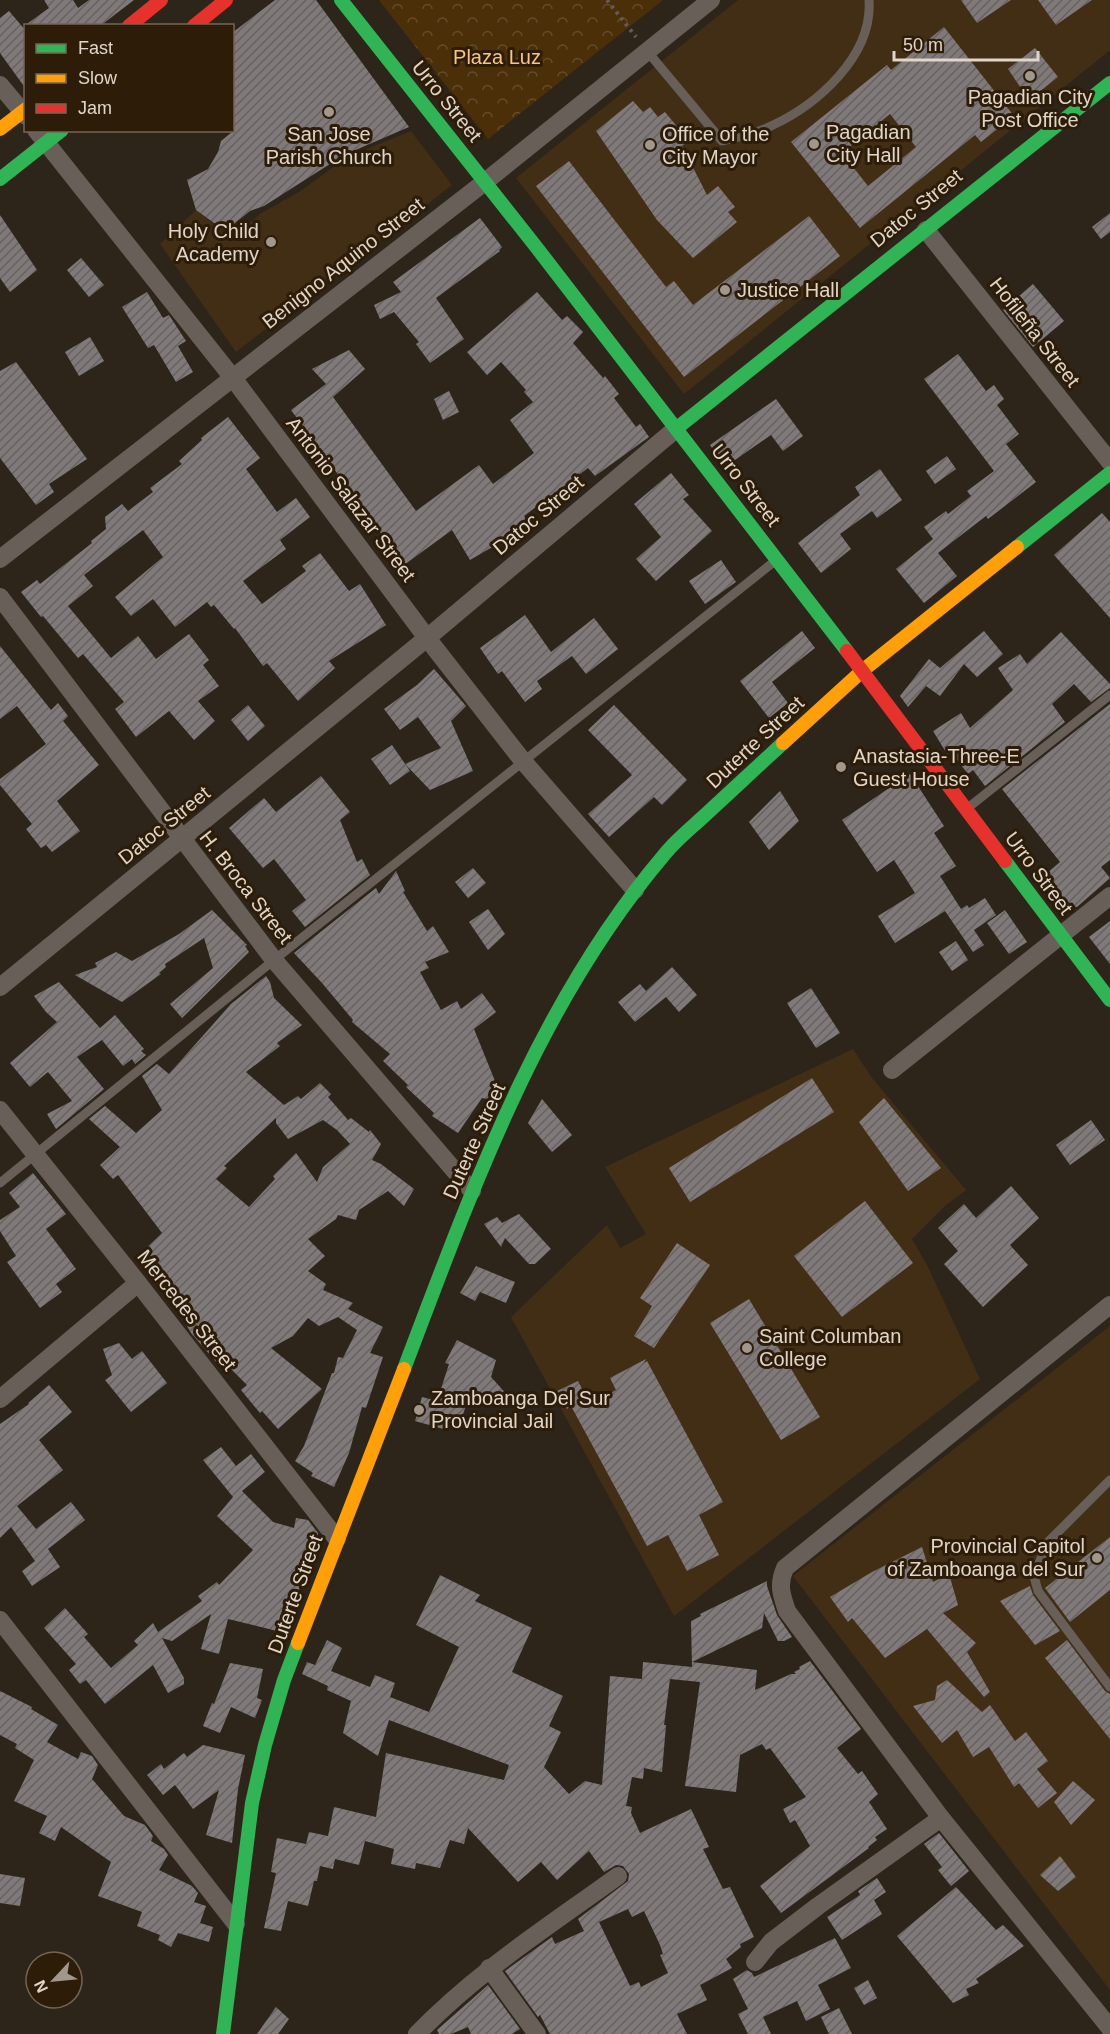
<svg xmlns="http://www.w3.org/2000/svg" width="1110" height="2034" viewBox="0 0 1110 2034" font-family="Helvetica,sans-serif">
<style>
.built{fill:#412e15}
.park{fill:url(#park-crowns)}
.building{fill:url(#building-hatch);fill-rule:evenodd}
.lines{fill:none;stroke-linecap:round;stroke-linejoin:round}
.path{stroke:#635c55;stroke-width:4;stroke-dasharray:3 4.5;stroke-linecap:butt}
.lane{stroke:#686058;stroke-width:9}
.street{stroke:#686058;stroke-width:18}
.fast{stroke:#30b455;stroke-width:14}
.slow{stroke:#ff9f0a;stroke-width:14}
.jam{stroke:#e5322d;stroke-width:14}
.poi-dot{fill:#a2978c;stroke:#2c1c08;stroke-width:2}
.labels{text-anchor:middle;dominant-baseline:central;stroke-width:6;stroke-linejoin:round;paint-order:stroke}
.park-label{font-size:20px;fill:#f7c589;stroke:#2c1c08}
.poi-label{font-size:20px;fill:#e0d5c9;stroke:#2c1c08;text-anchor:start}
.street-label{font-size:20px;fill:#e0d5c9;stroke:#2c1c08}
</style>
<defs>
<pattern id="park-crowns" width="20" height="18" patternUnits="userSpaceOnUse" patternTransform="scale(1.5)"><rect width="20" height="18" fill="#4a2f09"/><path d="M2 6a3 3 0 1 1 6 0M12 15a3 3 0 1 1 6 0" fill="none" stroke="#644c2c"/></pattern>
<pattern id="building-hatch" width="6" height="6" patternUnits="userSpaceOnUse" patternTransform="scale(1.5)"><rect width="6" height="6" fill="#7f7979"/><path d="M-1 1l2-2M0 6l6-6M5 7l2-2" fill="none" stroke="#676261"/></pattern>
</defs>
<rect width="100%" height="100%" fill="#2e251a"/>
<g class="built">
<path d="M738,0H1110V50L684,394L516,178Z"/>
<path d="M411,131L452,185L236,352L160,244L196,210L232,239L260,214L299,192L347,157Z"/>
<path d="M853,1049L872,1078L966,1190L946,1205L912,1239L928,1267L980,1379L674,1616L511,1317L607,1225L620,1248L646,1234L605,1167Z"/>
<path d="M1110,1326V1990L793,1576Z"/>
</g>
<path class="park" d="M379,0H663L488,139Z"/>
<g class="building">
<path d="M44,0H73L78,8L89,0H134L100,26H24L49,8Z"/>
<path d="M275,0H316L409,127L344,155L264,206L250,211L225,231L196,210L187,180L208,169L218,152L221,141L232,132V33Z"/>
<path d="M961,0H1011L977,23Z"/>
<path d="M1038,0H1092L1056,25Z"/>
<path d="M9,11L26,31V89L0,53V18Z"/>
<path d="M944,27L1014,116L981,142L975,135L860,228L791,142L887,65L891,70ZM890,114L916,147L868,186L842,153Z"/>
<path d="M1035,48L1058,77L1029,100L1008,69Z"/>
<path d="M633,101L643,112L650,107L658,117L665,112L689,141L682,146L707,195L718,186L735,207L728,212L737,222L693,258L657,220L596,131Z"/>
<path d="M569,161L666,287L674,281L693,305L809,216L840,256L684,377L536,186Z"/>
<path d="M1110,213V232L1101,239L1092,227Z"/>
<path d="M0,215L37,270L10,292L0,278Z"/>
<path d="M480,218L502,247L499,250L500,251L436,298L464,339L430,363L416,344L419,342L394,312L380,319L374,305L401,292L393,282Z"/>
<path d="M81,258L104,285L89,297L67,270Z"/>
<path d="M1033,284L1064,321L1033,347L1003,310Z"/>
<path d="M147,292L163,318L169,315L186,341L178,346L193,372L176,382L154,345L148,348L122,307Z"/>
<path d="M537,292L562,320L567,316L583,332L573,343L603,378L605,376L619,394L614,398L636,427L640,424L649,437L595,476L588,468L524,516L530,525L470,560L452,530L404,565L291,410L326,384L312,369L349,350L365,369L333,397L416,511L479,465L493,484L534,453L510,420L533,402L524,392L526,390L501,362L487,375L467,352Z"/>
<path d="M90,337L104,361L79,376L65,352Z"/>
<path d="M958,354L986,391L994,385L1004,399L997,405L1019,434L1006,444L1036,482L988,519L986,516L938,553L957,576L924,603L896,569L933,539L924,527L946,511L948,514L971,496L967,491L994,471L924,379Z"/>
<path d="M16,362L87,459L49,484L54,492L36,505L0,458V371Z"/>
<path d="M449,391L459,412L443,420L434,399Z"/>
<path d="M776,399L803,436L783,451L771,435L725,467L710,445Z"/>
<path d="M228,417L260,458L246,469L277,512L296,498L310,517L280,540L286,549L243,581L262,604L306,571L302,566L320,553L349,591L360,584L386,625L329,661L335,668L298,701L267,663L263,666L235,628L234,629L214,605L211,607L207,602L175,627L153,599L131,616L115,597L163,557L143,530L84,575L93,586L68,606L111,658L138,636L156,659L189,634L209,660L203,665L219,686L198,701L215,721L194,740L169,711L136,737L115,709L124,702L83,654L78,658L43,616L41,617L21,592L37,580L40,584L92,543L91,541L106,529L105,517L122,504L128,511L153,492L150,488L182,464L179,461L202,440L201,438Z"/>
<path d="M947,456L956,469L935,484L926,471Z"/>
<path d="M880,469L902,500L877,518L872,511L840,534L851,549L821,573L798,543L860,495L855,487Z"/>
<path d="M671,473L689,495L683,499L712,531L656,581L636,559L661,537L634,504Z"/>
<path d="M1102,513L1110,522V618L1054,555Z"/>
<path d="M721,560L736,582L705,604L689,581Z"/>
<path d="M525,615L551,652L594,618L618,649L586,674L572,656L537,681L542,689L525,702L502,671L498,674L480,648Z"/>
<path d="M802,631L815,648L772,682L788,703L769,718L740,681Z"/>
<path d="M984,631L1003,654L977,677L964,664L940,696L926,686L908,707L900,696L929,659L940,668Z"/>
<path d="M1061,632L1110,684V688L1091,702L1074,684L1052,704L1065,722L985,786L973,770L968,774L951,752L947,754L933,731L961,713L970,728L1013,690L998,668L1020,654L1027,664Z"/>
<path d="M0,646L51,710L58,703L68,716L63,721L99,765L57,801L80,831L52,852L46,845L41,848L26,829L32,824L0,785V779L46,744L17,706L0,719Z"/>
<path d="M434,669L466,706L451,721L473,771L430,790L405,764L441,748L418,717L400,730L384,709L417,685Z"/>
<path d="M1110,704V860L1101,867L1110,878L1077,907L1057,903L1039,880L1060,862L1002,789Z"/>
<path d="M248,705L265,726L248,741L231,720Z"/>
<path d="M614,705L687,780L662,805L654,797L609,837L588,814L632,775L588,730Z"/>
<path d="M392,745L410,771L390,785L371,759Z"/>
<path d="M910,774L944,826L934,833L956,866L940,876L961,909L967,905L969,908L985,898L996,915L974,930L984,945L973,952L945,911L895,943L878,916L915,893L894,860L877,872L842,820Z"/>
<path d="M321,776L350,812L340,820L357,862L362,859L370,875L305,927L292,911L306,900L274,859L263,868L229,828L264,798L276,812Z"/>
<path d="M780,791L799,821L769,850L749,822Z"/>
<path d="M473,868L486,883L468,898L455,882Z"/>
<path d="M396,871L405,891L403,892L427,931L433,926L449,952L425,962L429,968L420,972L441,1010L457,1001L461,1009L482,993L496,1012L474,1029L497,1086L502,1091L497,1101L482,1098L458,1133L432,1116L434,1113L406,1087L408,1085L383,1061L390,1054L352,1022L353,1020L322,983L294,953L376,888L379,894Z"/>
<path d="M488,909L505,934L488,950L469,922Z"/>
<path d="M212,910L247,945L245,946L249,952L182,1018L170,1004L213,968L204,938L165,964L166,967L159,973L161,974L122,1002L75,975L97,967L95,963L116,952L132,961L179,934Z"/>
<path d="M1005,910L1027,942L1009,954L987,923Z"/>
<path d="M1110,921V964L1089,937Z"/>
<path d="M956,941L968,960L952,971L939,952Z"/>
<path d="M672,967L697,995L679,1012L666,997L635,1022L618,1002L640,984L646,991Z"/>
<path d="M266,976L270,982L274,998L302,1025L277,1043L280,1046L246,1072L284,1105L298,1096L301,1099L320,1083L331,1094L328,1097L348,1120L351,1118L369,1132L370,1130L381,1144L372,1160L381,1164L414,1189L404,1206L388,1191L359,1210L356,1220L338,1215L336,1219L308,1239L325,1256L308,1271L326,1284L323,1290L353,1303L348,1309L383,1327L370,1353L383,1357L366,1408L362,1407L349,1453L334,1487L311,1476L313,1473L295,1461L304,1446L332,1373H334L338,1357L343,1358L357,1330L338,1317L319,1326L308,1318L293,1336L271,1348L322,1389L278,1429L262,1411L260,1413L241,1390L247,1385L222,1360L218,1364L191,1333L182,1317L137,1257L162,1233L118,1175L113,1179L100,1165L120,1147L89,1119L105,1106L136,1133L162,1110L142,1076L157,1064L169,1074L231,1004ZM276,1118V1123L288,1139L323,1120L337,1130L350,1144L323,1167L317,1182L296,1153L273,1176L275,1179L249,1207L216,1179L227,1168L224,1166Z"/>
<path d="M59,982L100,1028L115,1015L144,1049L141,1051L146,1055L135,1064L132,1059L123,1066L102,1040L77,1057L104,1089L56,1129L47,1114L72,1101L48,1072L30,1087L10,1063L57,1022L46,1012L34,996Z"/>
<path d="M811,988L840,1033L816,1048L787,1003Z"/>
<path d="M812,1078L834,1112L690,1202L669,1168Z"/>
<path d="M884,1098L941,1168L908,1191L859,1122Z"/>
<path d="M542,1099L572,1135L552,1152L528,1123Z"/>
<path d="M1091,1120L1105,1140L1070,1165L1056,1145Z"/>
<path d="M33,1173L66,1214L46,1229L76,1269L56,1284L62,1292L40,1308L7,1262L16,1256L0,1231V1220L20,1207L9,1193Z"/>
<path d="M1011,1186L1039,1218L1010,1245L1028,1265L983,1307L944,1264L958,1251L938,1228L964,1204L976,1218Z"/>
<path d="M865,1201L913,1263L842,1317L794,1256Z"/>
<path d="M519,1214L551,1249L535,1264H529L505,1238L501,1247L484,1224L497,1217L502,1223Z"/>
<path d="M677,1243L710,1265L654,1348L634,1336L652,1306L640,1298Z"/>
<path d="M476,1266L515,1282L506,1303L480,1292L475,1301L460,1293Z"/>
<path d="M749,1299L820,1417L781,1440L710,1323Z"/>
<path d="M457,1340L496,1360L491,1377L510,1398L499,1407L490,1397L471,1391L461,1420L451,1417L447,1430L415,1421L422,1397L437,1401L449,1364L445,1363Z"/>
<path d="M119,1343L132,1359L142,1351L167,1383L131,1412L105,1380L112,1375L103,1349Z"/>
<path d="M646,1359L644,1363L647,1361L723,1502L699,1515L719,1555L687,1571L668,1535L647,1546L571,1406L567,1409L557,1391L578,1381L590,1404L616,1390L610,1378Z"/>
<path d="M49,1385L72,1412L39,1440L63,1470L17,1506L36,1529L71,1502L85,1520L48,1549L60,1567L32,1586L22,1571L35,1561L11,1527L0,1538V1424L29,1404L28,1403Z"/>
<path d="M221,1447L236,1466L251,1454L265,1472L242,1491L273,1522L294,1528L296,1518L308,1520L318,1533L313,1559L306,1557L296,1604L284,1602L277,1631L228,1619L219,1654L201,1649L211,1614L172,1641L162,1638L184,1678V1684L168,1693L153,1665L105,1704L86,1680L80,1684L69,1670L76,1664L44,1628L65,1608L88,1634L84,1637L111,1668L138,1645L134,1641L153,1623L158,1632L202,1601L198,1596L217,1582L219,1585L253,1550L217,1516L233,1497L203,1460Z"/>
<path d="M1110,1537V1590L1070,1622L1045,1588Z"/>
<path d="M922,1547L933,1582L949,1574L958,1605L943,1613L976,1643L967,1652L990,1692L984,1697L927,1629L885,1658L852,1618L848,1622L830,1597L872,1572Z"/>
<path d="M440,1575L480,1595L475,1601L532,1628L512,1672L563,1696L549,1726L561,1732L544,1767L569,1794L585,1781L602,1785L610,1676L642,1679L643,1662L692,1667L691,1621L701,1616L700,1614L767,1581V1586L777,1615L792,1637L784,1641H778L764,1613L762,1628L692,1662L757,1670L755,1690L791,1674H796L794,1672L800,1669L799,1667L810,1661L861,1729L837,1748L858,1774L862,1771L878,1794L869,1802L887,1829L875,1837L877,1840L868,1847L869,1848L781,1913L760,1886L810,1846L795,1820L790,1823L783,1809L806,1797L770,1748L766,1750L762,1744L740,1755L736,1792L685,1786L700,1682L670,1679L664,1725H666L662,1772L644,1768L643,1779L632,1777L626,1806L632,1807L631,1813L640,1833L691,1809L709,1847L703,1849L723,1889L730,1887L754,1937L740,1944L741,1947L726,1959L732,1968L700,1985L707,2000L677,2014L687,2034H550L540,2015L538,2017L505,1971L552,1937L555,1944L584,1931L578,1919L628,1881L629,1874L623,1866L616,1865L604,1872L589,1851L557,1880L541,1862L518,1882L468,1828L464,1844L450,1840L440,1868L416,1863L415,1869L391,1864L394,1849L365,1841L359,1865L335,1859L333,1869L320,1866L317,1881H314L308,1906L288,1901L281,1931L264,1928L276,1873L271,1872L277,1838L306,1844L309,1832L328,1836L334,1807L376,1817L386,1753L504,1780L509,1765L389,1720L378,1756L343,1733L351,1701L327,1690L328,1686L302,1674L307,1662L315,1665L327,1640L342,1648L331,1671L370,1687L375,1675L395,1683L390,1697L429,1712L459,1647L416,1625ZM628,1909L632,1917L644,1911L660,1945L663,1954L660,1955L668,1973L641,1987L639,1982L630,1986L599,1922Z"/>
<path d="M1030,1586L1033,1595L1060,1631L1035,1645L1000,1601Z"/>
<path d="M1067,1640L1105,1691L1110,1694V1739L1045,1658Z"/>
<path d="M230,1663L263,1669L257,1698L262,1700L255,1718L231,1707L220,1733L203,1726L212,1703L214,1704Z"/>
<path d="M947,1680L982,1712L990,1705L1015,1741L1026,1732L1048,1761L1037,1769L1057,1793L1038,1808L1019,1783L1014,1787L989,1747L973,1757L957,1730L942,1743L913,1706L935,1700L937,1686Z"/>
<path d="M0,1691L32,1707L31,1709L58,1725L47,1742L78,1759L81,1752L92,1756L98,1765L92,1779L124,1816L145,1825L153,1836L151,1841L164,1849L168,1855L159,1870L192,1886L198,1893L194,1902L206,1906L200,1923L213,1927L209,1942L178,1933L171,1947L158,1940L160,1935L137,1926L142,1912L98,1896L111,1862L61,1827L55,1841L39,1833L47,1816L14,1801L34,1760L15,1748L17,1744L0,1735Z"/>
<path d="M203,1745L245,1755L238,1789L232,1843L206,1835L219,1790L193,1809L175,1785L163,1795L147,1775L161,1764L164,1769L184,1753L187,1757Z"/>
<path d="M1073,1781L1095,1800L1071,1825L1054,1802Z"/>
<path d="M939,1833L969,1871L951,1886L938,1870L942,1867L924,1844Z"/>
<path d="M1060,1856L1076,1877L1058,1891L1040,1875Z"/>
<path d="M0,1874L25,1878L20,1906L0,1903Z"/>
<path d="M877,1878L886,1892L874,1900L882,1914L842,1940L827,1917L860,1895L858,1891Z"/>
<path d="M956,1887L996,1930L1003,1925L1024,1946L976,1979L979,1983L966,1989L969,1995L953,2003L897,1936Z"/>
<path d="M835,1938L851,1968L818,1985L830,2009L806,2021L797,2001L763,2017L771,2034H748L738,2014L748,2009L733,1979L747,1970L752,1973L754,1977Z"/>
<path d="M868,1980L877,1998L864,2005L854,1988Z"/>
<path d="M488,1985L520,2029L512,2034H471L468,2027L451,2034H439L437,2030Z"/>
<path d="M276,2007L289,2019L278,2034H257Z"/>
<path d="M839,2008L852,2034H829L821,2017Z"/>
</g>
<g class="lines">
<path class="path" d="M607,0L636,37"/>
<g class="lane">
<path d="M647,51L722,141C738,137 756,134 771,126C817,105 873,56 869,0"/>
<path d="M969,807L1110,695"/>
<path d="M0,1183L274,960L775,561"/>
<path d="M1110,1480L1047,1543L1034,1576L1038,1591L1110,1687"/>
</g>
<g class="street">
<path d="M0,85L26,116"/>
<path d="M36,130L233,378L427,638L523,761L635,890"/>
<path d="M926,230L1110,462"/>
<path d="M0,559L486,181L711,0"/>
<path d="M0,597L274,960L472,1191"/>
<path d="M0,987L427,638L677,428"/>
<path d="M892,1070L1110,896"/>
<path d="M0,1110L138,1283L337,1539"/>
<path d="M1110,1305L785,1568C778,1584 781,1594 787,1611L941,1818L1110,2028"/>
<path d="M0,1399L138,1283"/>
<path d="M0,1620L236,1924"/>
<path d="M755,1962L771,1942L818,1906L941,1818"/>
<path d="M489,1968L537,2034"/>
<path d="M417,2034C477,1972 549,1926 618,1876"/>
</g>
<g class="fast">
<path d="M341,0L537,248L847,651"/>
<path d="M0,179L62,130"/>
<path d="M677,428L1110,83"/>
<path d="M1017,547L1110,473"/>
<path d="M1005,861L1110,1000"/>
<path d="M404,1369C472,1190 538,1003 664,855C675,841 690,829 703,817C730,792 756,768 783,743"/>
<path d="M223,2034L252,1803L265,1745L284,1680L298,1643"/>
</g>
<g class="slow">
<path d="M0,129L26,109"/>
<path d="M783,743L862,671L1017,547"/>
<path d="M298,1643L404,1369"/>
</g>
<g class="jam">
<path d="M129,26L161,0"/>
<path d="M194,26L226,0"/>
<path d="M847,651L1005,861"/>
</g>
</g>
<g class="poi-dot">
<circle cx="1030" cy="76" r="6"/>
<circle cx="329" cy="112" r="6"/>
<circle cx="814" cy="144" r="6"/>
<circle cx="650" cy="145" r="6"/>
<circle cx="271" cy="242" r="6"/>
<circle cx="725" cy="290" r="6"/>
<circle cx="841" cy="767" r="6"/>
<circle cx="747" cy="1348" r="6"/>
<circle cx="419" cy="1410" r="6"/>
<circle cx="1097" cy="1558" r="6"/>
</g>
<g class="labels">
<g class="park-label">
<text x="497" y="57">Plaza Luz</text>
</g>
<g class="poi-label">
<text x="1030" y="97" text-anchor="middle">Pagadian City<tspan x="1030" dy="23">Post Office</tspan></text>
<text x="826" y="132">Pagadian<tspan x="826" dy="23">City Hall</tspan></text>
<text x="329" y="134" text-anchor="middle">San Jose<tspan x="329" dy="23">Parish Church</tspan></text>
<text x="662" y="134">Office of the<tspan x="662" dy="23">City Mayor</tspan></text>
<text x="259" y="231" text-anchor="end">Holy Child<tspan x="259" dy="23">Academy</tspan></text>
<text x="737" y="290">Justice Hall</text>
<text x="853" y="756">Anastasia-Three-E<tspan x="853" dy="23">Guest House</tspan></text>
<text x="759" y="1336">Saint Columban<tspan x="759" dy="23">College</tspan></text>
<text x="431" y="1398">Zamboanga Del Sur<tspan x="431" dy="23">Provincial Jail</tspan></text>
<text x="1085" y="1546" text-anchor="end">Provincial Capitol<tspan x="1085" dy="23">of Zamboanga del Sur</tspan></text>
</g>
<g class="street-label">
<text transform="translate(447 101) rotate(51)">Urro Street</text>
<text transform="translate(916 208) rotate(-39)">Datoc Street</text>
<text transform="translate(343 263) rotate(-38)">Benigno Aquino Street</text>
<text transform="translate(1035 332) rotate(52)">Hofileña Street</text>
<text transform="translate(746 485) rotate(52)">Urro Street</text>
<text transform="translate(351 499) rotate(53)">Antonio Salazar Street</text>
<text transform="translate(538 515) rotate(-40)">Datoc Street</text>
<text transform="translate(755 742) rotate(-43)">Duterte Street</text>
<text transform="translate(164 825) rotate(-39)">Datoc Street</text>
<text transform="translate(1039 873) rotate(53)">Urro Street</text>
<text transform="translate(246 887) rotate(52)">H. Broca Street</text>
<text transform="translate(474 1141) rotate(-66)">Duterte Street</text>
<text transform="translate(187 1310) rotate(52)">Mercedes Street</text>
<text transform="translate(295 1594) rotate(-70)">Duterte Street</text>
</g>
</g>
<rect x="24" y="24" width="210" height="108" fill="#2c1c08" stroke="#746655" stroke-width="1.5"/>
<rect x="36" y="44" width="30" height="9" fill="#30b455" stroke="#746655" stroke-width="1.5"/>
<text x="78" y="54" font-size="18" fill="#e0d5c9">Fast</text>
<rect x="36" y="74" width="30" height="9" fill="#ff9f0a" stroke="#746655" stroke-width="1.5"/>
<text x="78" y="84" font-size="18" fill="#e0d5c9">Slow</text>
<rect x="36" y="104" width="30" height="9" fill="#e5322d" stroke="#746655" stroke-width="1.5"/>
<text x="78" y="114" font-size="18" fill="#e0d5c9">Jam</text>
<g transform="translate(54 1980) rotate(244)"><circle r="28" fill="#2c1c08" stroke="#746655" stroke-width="1.5"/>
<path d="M0-4.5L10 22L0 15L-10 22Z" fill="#a2978c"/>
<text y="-9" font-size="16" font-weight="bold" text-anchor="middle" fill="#e0d5c9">N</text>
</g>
<path d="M894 51v9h144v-9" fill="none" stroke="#e0d5c9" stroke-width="3"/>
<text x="903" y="51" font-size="18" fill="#e0d5c9" stroke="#2c1c08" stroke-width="4.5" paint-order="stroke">50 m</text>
</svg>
